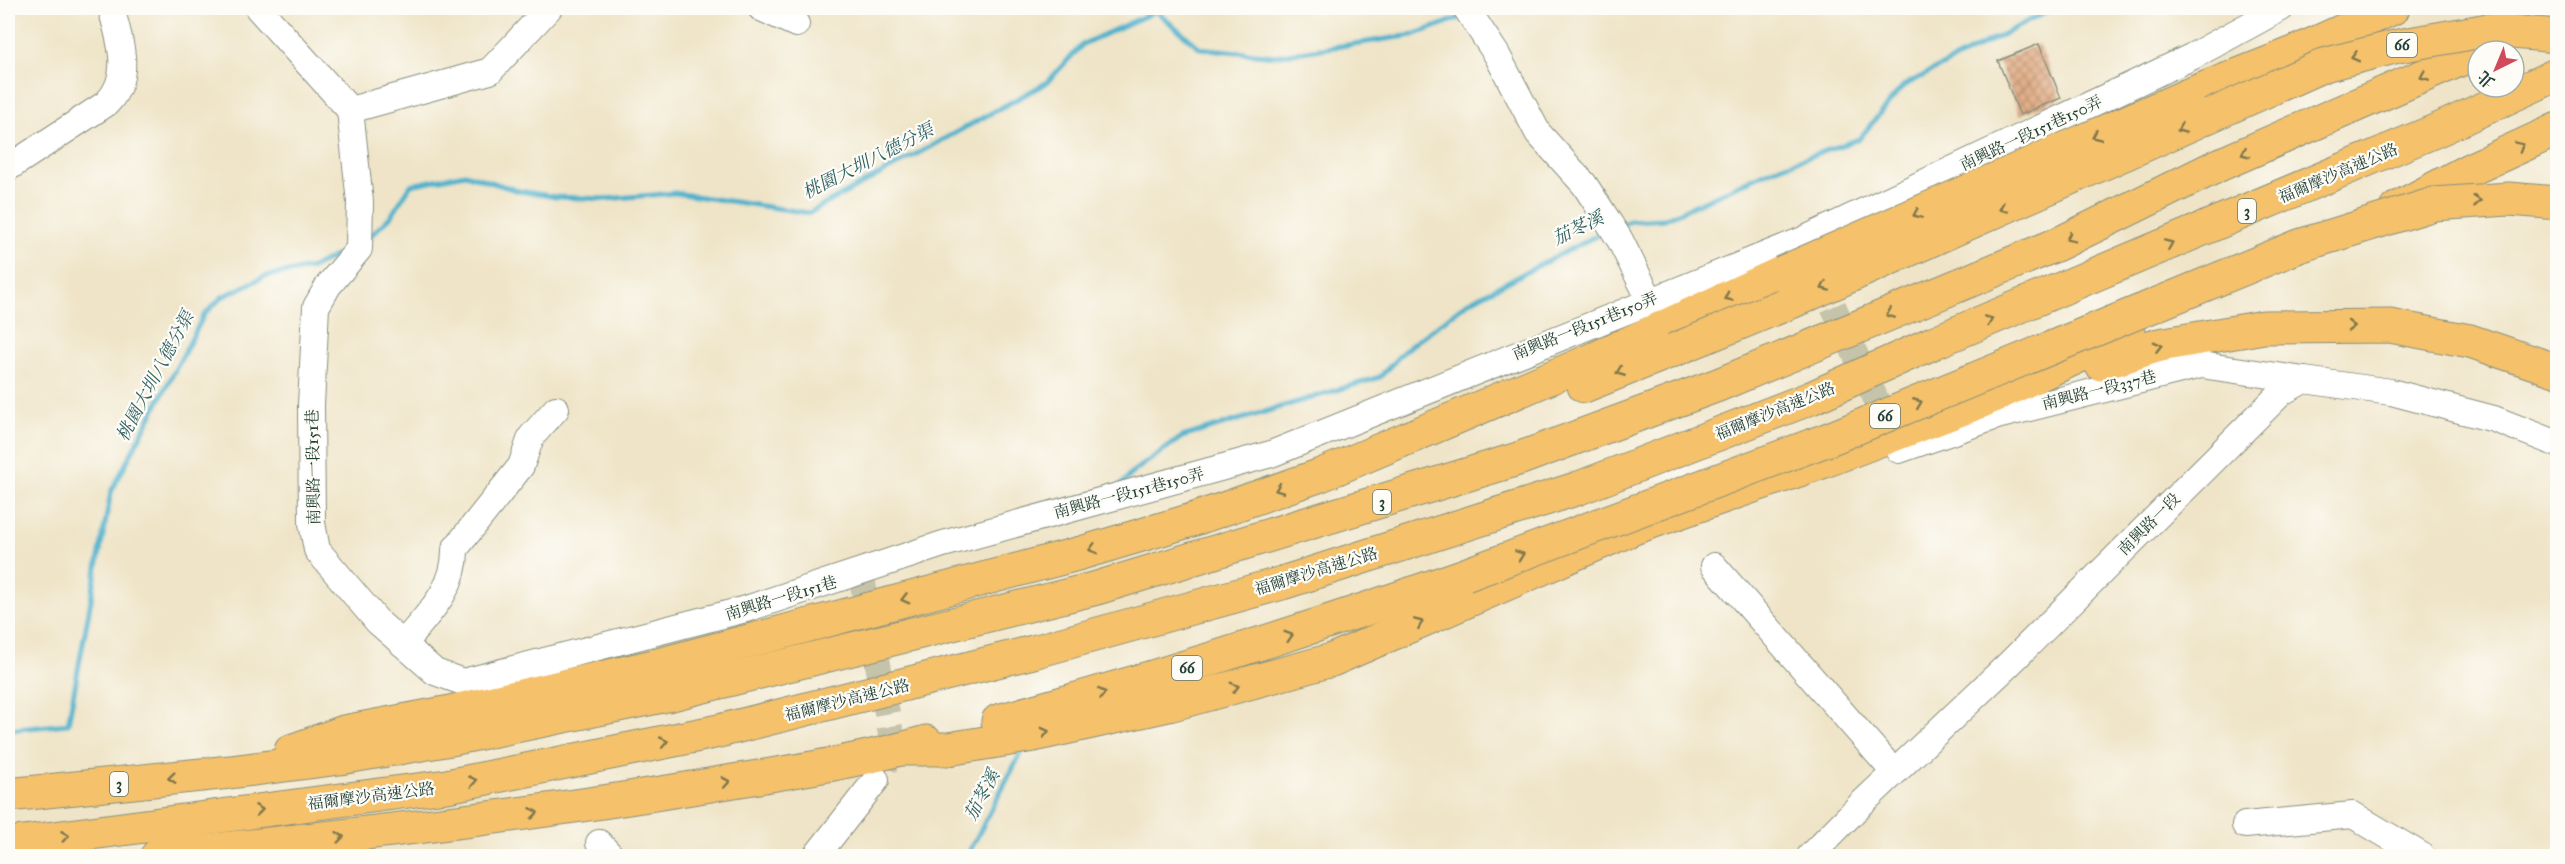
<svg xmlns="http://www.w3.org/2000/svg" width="2565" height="864" viewBox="0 0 2565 864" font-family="'IM FELL Great Primer','Noto Serif TC',serif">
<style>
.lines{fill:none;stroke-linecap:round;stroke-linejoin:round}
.stream{stroke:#4db1cc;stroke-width:5}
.building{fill:url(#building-cross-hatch)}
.minor-tunnel{stroke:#c5c3aa;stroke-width:26;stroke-dasharray:26 13;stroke-linecap:butt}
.minor-casing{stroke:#87907e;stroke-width:28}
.highway-casing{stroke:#87907e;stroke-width:35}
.minor{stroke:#fff;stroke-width:26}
.highway{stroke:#f5c16b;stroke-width:33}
.highway-bridge-casing{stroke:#87907e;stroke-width:35;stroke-linecap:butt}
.highway-bridge{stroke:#f5c16b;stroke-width:33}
.oneway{stroke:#7f784d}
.labels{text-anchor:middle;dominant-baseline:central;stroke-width:4.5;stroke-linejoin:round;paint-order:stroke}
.shield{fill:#fdfcf7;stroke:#62766e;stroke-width:1.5}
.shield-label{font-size:15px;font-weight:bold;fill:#1f3d34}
.street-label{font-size:16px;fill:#1f3d34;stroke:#fdfcf7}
.water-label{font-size:18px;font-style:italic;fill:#2d6062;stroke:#fdfcf7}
</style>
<defs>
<pattern id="building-cross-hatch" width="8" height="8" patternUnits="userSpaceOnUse" patternTransform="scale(1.5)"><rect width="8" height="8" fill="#e2af88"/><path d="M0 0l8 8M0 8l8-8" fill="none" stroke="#b79070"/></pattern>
</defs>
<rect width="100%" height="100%" fill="#fdfcf7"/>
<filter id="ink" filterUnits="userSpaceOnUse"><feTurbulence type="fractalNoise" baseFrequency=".0167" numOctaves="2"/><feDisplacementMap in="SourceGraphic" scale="12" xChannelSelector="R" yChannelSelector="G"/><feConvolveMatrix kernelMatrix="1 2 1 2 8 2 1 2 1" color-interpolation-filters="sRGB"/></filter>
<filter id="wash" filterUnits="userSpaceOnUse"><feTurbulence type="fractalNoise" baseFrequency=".008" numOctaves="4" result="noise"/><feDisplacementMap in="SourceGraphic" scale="24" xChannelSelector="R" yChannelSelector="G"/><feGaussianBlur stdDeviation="1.35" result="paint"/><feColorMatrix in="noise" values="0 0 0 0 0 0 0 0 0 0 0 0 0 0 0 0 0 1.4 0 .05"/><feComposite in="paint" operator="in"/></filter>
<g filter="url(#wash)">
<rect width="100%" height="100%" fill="#efe4c7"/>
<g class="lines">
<g class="stream">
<path d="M1618,225L1631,221L1665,219L1771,170L1859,139L1903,86L2054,8"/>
<path d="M367,239L391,216L411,185L465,174L519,191L556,197L606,199L675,193L809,213L1046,83L1083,44L1156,11L1200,48L1274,56L1413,35L1462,17"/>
<path d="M1121,485L1134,471L1182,437L1380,377L1404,351L1467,303L1607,230"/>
<path d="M8,730L68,724L111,492L204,315L222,297L266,276L312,268L343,252"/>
<path d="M967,856L1023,749"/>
</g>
</g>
<g id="blocks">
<path class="building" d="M2039,44L2061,98L2020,115L1998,61Z"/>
</g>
</g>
<g filter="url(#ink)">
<use href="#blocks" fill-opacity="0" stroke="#87907e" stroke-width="1.5"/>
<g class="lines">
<g class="minor-tunnel">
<path d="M1817,271L1892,434"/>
<path d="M861,573L893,745L884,767"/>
</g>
<g class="minor-casing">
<g id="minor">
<path d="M258,8L350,110"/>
<path d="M761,8L796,24"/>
<path d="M1466,8L1497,55L1538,133L1584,184L1601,210L1620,240L1650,300"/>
<path d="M350,110L360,202L359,249L328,286L316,307L311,405L312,523L317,550L378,622L435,672L463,682L746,609L943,544L1271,454L1803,240L2191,57L2281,8"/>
<path d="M350,110L490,71L549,8"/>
<path d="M8,168L107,103C133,76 120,40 111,8"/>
<path d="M1899,450L1997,416L2201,365L2304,380"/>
<path d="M1714,566L1894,772"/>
<path d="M403,644C427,615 456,589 455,549L521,466L531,437L556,409"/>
<path d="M2245,825L2353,815L2422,856"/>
<path d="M599,843L611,856"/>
<path d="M816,856L876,780"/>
<path d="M1810,856L1859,806L2008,665L2282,392L2304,380L2391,392L2494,419L2558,444"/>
</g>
</g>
<g class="highway-casing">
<g id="highway">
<path d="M2188,95L2296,52L2393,8"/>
<path d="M2396,209L2467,171L2558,129"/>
<path d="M2101,364L2159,345L2264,327L2390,326L2470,341L2558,371"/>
<path d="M1584,386L1674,350"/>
<path d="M998,721C1156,678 1311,629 1465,575"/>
<path d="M904,749H948L1034,735L1169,705L1332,660L1634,528L1822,462L1982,401L2129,333"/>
<path d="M291,751L344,732L445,713L658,665L1081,553L1192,520L1321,475L1594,359L1781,273"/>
<path d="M8,795L230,772L340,758L451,739L672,694L1097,588L1518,459L1718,385L2058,244L2219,165L2478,52"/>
<path d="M8,844L447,786L719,731L1033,652L1282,583L1579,488L1811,398L1935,342L2442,128L2558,74"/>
<path d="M157,856C338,837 518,817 698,787C773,774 852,764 926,742"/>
</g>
</g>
<use href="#minor" class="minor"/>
<use href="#highway" class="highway"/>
<g class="highway-bridge-casing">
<g id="highway-bridge">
<path d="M1781,273L2188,95"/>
<path d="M1674,350L1796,300L2324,65L2398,46L2488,30L2558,36"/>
<path d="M1465,575L1829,439L2299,246L2434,204L2509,199L2558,203"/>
</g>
</g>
<use href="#highway-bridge" class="highway-bridge"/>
</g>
<defs><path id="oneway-chevron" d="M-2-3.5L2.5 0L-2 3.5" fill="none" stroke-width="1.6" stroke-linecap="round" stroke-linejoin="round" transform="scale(1.5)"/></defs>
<g class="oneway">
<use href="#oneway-chevron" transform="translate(2355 57) rotate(165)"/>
<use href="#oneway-chevron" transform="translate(2424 76) rotate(157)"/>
<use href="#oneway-chevron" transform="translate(2181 129) rotate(156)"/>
<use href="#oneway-chevron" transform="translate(2096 136) rotate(156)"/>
<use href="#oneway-chevron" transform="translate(2520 146) rotate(-25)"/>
<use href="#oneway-chevron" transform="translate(2245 153) rotate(157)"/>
<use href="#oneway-chevron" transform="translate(2477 201) rotate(-4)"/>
<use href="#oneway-chevron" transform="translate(2003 208) rotate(156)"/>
<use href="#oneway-chevron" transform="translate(1917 214) rotate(156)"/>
<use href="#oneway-chevron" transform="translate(2070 238) rotate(154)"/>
<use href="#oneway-chevron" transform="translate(2169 244) rotate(-23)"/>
<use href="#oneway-chevron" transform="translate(1825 287) rotate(156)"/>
<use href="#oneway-chevron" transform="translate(1728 297) rotate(155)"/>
<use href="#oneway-chevron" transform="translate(1890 314) rotate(157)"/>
<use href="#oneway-chevron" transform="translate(1989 320) rotate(-23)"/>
<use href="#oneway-chevron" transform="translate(2351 326)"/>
<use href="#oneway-chevron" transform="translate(2158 346) rotate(-14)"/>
<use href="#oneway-chevron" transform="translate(1620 372) rotate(158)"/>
<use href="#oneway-chevron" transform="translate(1918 403) rotate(-22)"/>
<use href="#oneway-chevron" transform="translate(1279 489) rotate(160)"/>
<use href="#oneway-chevron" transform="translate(1093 549) rotate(164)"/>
<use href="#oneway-chevron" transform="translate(1520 555) rotate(-21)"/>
<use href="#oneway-chevron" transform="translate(905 599) rotate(165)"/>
<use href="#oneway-chevron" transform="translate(1419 623) rotate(-23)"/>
<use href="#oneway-chevron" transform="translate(1289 636) rotate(-17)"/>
<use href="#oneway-chevron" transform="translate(1235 687) rotate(-15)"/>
<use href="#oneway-chevron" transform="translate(1102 693) rotate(-15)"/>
<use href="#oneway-chevron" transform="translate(1045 732) rotate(-13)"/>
<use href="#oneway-chevron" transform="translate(664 742) rotate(-11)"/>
<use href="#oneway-chevron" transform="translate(172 778) rotate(174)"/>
<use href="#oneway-chevron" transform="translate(473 781) rotate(-11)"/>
<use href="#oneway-chevron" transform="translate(726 782) rotate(-10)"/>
<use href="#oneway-chevron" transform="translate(259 810) rotate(-7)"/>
<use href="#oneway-chevron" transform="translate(534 813) rotate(-7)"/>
<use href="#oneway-chevron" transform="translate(65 836) rotate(-7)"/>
<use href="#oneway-chevron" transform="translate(340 837) rotate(-6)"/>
</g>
</g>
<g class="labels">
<g class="shield">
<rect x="2387" y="33" width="30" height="24" rx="4.5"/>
<rect x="2238" y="199" width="18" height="24" rx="4.5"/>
<rect x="1870" y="404" width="30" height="24" rx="4.5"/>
<rect x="1373" y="490" width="18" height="24" rx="4.5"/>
<rect x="1172" y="656" width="30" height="24" rx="4.5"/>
<rect x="110" y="772" width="18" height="24" rx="4.5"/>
</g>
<g class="shield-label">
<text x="2402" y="45">66</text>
<text x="2247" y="211">3</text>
<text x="1885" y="416">66</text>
<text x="1382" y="502">3</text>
<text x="1187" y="668">66</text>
<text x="119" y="784">3</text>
</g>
<g class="street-label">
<text transform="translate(2031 133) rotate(-25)">南興路一段151巷150弄</text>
<text transform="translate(2338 173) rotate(-23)">福爾摩沙高速公路</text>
<text transform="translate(1585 326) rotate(-22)">南興路一段151巷150弄</text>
<text transform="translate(2099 390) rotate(-14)">南興路一段337巷</text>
<text transform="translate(1775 411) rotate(-22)">福爾摩沙高速公路</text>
<text transform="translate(313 467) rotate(-91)">南興路一段151巷</text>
<text transform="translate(1129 493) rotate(-15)">南興路一段151巷150弄</text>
<text transform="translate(2149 524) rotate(-45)">南興路一段</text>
<text transform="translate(1316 571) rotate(-17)">福爾摩沙高速公路</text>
<text transform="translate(781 598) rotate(-17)">南興路一段151巷</text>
<text transform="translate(847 700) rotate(-14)">福爾摩沙高速公路</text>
<text transform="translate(371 796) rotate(-7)">福爾摩沙高速公路</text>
</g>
<g class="water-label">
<text transform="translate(868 161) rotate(-27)">桃園大圳八德分渠</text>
<text transform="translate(1578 228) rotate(-26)">茄苳溪</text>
<text transform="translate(155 376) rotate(-62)">桃園大圳八德分渠</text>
<text transform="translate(982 795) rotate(-62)">茄苳溪</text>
</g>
</g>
<rect width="2565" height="864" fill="none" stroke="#fdfcf7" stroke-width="30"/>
<g transform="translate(2496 69) rotate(223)"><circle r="28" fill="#fdfcf7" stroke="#a4b0a9" stroke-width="1.5"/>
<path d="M0-4.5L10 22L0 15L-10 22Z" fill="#d1495b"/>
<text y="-9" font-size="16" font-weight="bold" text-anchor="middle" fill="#1f3d34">北</text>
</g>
</svg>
